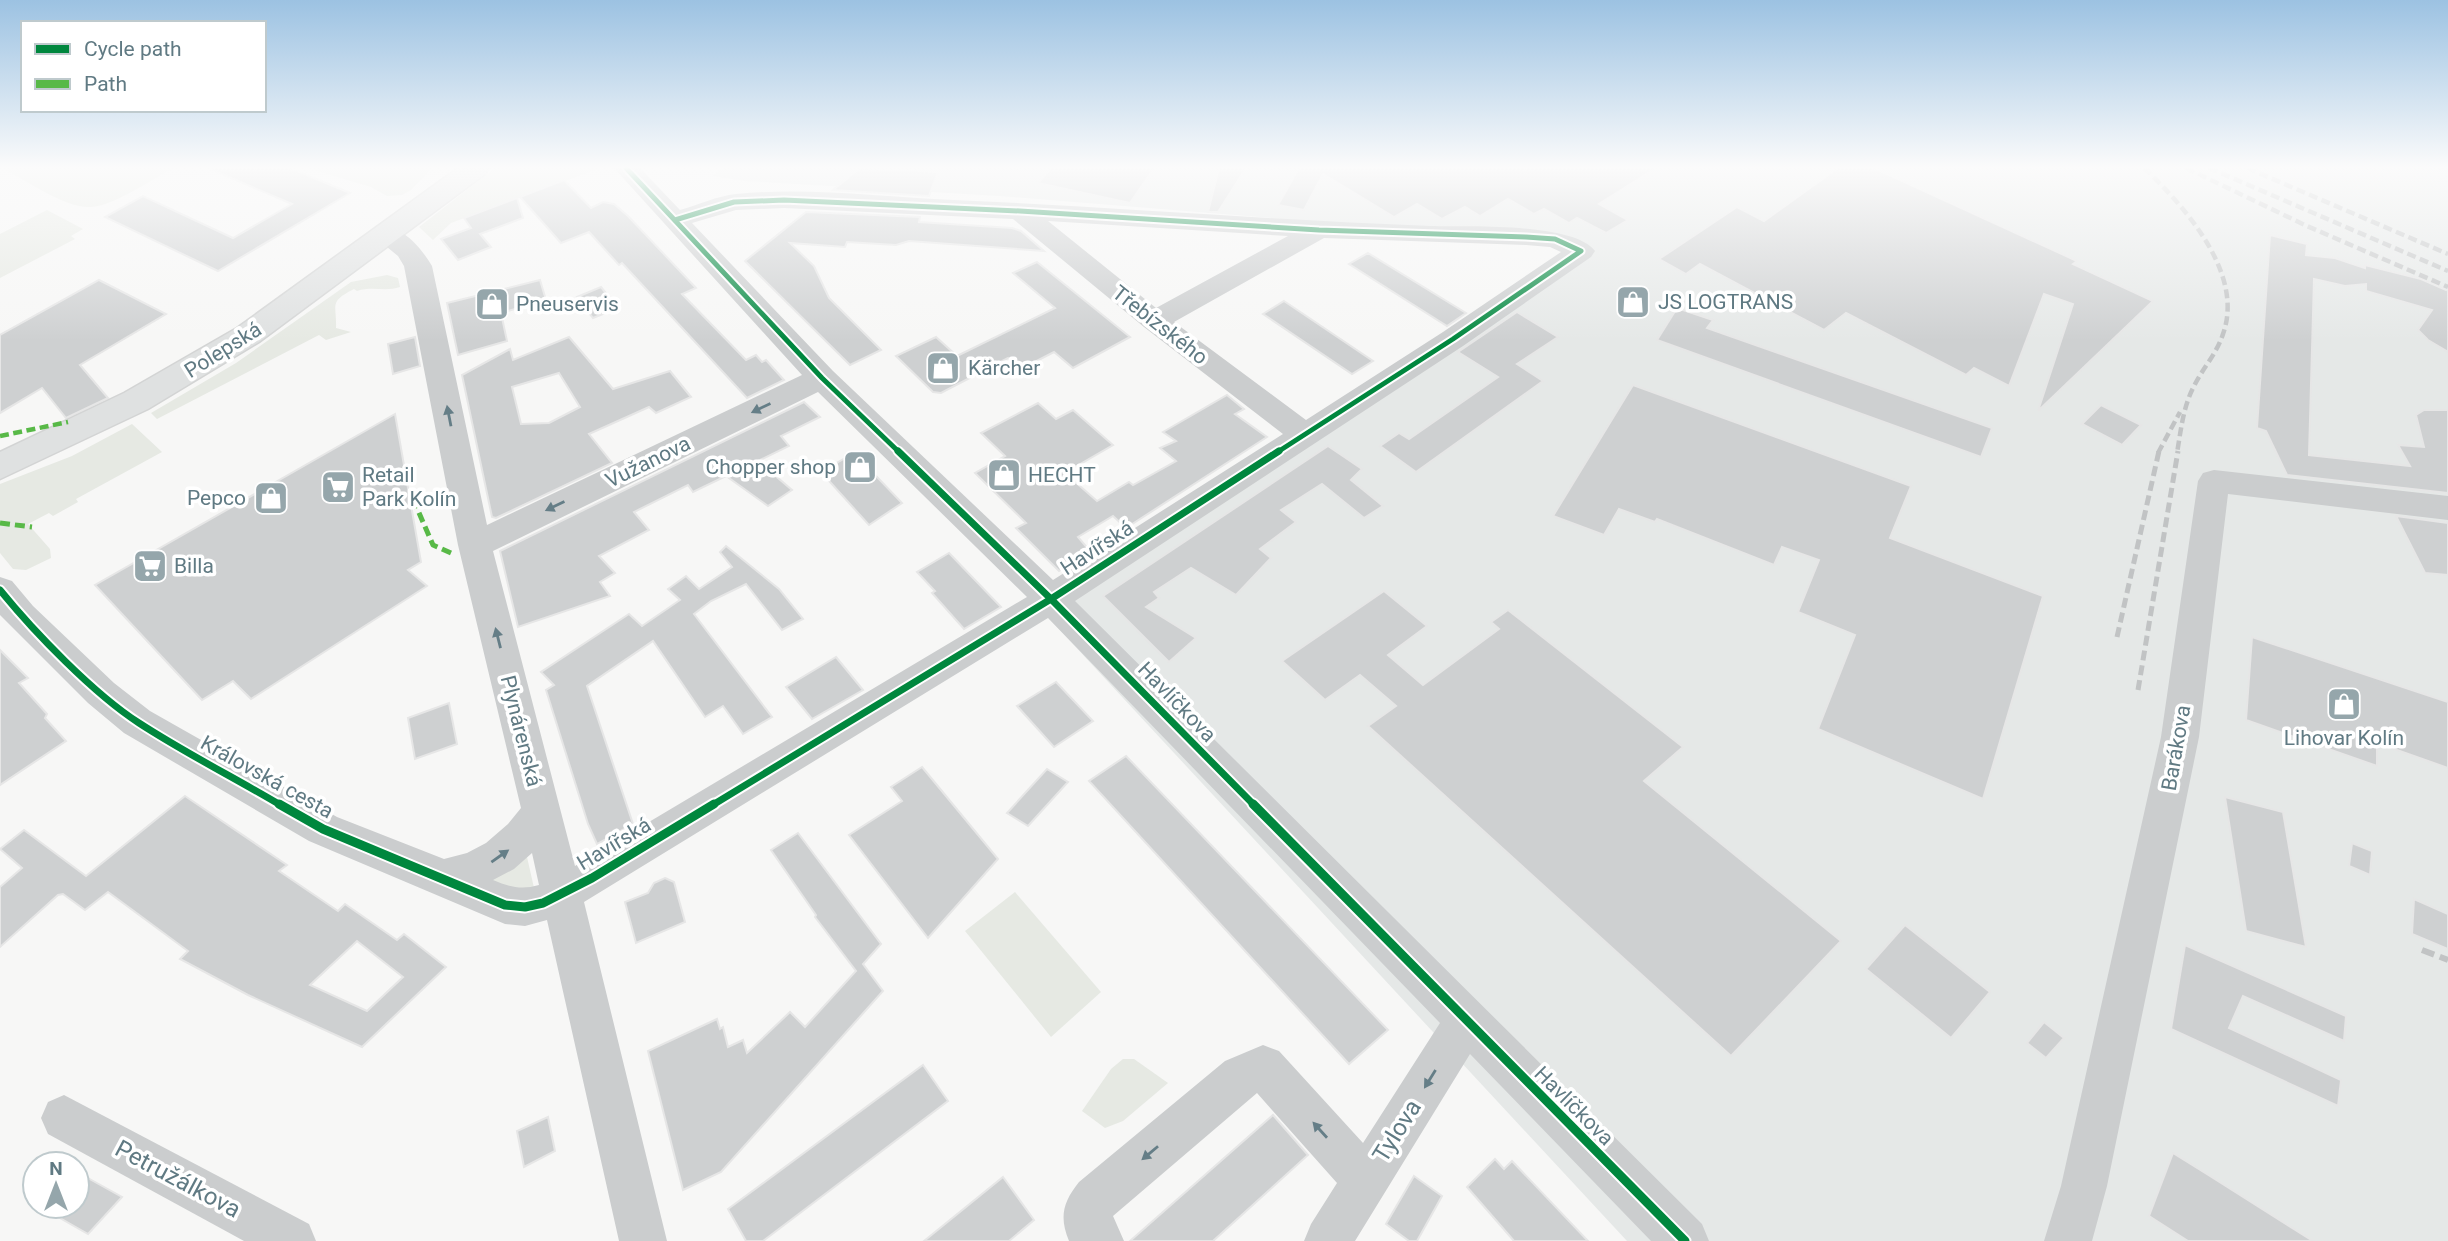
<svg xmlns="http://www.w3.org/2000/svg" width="2448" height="1241" viewBox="0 0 2448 1241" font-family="Roboto,sans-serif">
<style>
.built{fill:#e5e8e7}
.green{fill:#e6e9e3}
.building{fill:#ced0d1;stroke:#e6e6e6;stroke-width:2;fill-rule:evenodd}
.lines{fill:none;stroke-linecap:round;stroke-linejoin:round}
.major-casing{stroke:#d3d4d4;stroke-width:3}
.minor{fill:#cbcdce;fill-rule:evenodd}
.major{fill:#dfe1e1;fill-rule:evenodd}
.rail-far2{stroke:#c1c3c4;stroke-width:4.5;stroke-dasharray:9 4.5;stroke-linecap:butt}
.rail-far1{stroke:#c1c3c4;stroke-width:5;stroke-dasharray:10 5;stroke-linecap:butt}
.rail{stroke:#c1c3c4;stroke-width:6;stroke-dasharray:13 6;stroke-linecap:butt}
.quiet-far1{stroke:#58b947;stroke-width:4.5;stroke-dasharray:9 4.5;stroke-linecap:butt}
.quiet{stroke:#58b947;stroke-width:5;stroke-dasharray:10 5;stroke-linecap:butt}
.cycleway-far2-casing{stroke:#fff;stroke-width:9}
.cycleway-far1-casing{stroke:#fff;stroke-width:11}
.cycleway-casing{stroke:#fff;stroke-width:13}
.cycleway-far2{stroke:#00873e;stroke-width:5}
.cycleway-far1{stroke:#00873e;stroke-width:7}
.cycleway{stroke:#00873e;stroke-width:9}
.oneway{fill:#657e87}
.labels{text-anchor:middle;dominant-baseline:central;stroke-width:7;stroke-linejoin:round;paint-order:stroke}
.poi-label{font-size:21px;fill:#607a83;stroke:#fff;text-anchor:start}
.street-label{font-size:21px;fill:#607a83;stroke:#fff}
.near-street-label{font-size:24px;fill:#607a83;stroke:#fff}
</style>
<rect width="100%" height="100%" fill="#f7f7f6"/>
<path class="built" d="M724,168H2448V1241H1627L1046,615L1581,243L999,196L745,181L712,176Z"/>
<g class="green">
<path d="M2,168H174C152,179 114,206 91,207C66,209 24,179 2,168Z"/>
<path d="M307,168H432L411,190L402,195L387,196L371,187Z"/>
<path d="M495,168H592L595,170L451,223L433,240L419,227Z"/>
<path d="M47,210L83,229L71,236L75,239L0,278V234Z"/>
<path d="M387,275L398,278L400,287C386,292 372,286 357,291L354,289C328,302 337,305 336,328L351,332L326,340L319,335L157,419L151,413L236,363L351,282Z"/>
<path d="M132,424L162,452L76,499L78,502L53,516L49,513L28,524L50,549L51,558L26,570L13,569L0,553V484L72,456Z"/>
<path d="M525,848L534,888H507L490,880Z"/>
<path d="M1015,892L1101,992L1051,1037L965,931Z"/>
<path d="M1123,1059H1134L1168,1083L1123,1121L1105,1128L1082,1111L1111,1069Z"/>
</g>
<g class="building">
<path d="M208,168H290L350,193L218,271L105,217L143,196L233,238L292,204Z"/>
<path d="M860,168L938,172L929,196L833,190Z"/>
<path d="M1051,168H1154L1130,203L1038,183Z"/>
<path d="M1219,168H1246L1218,212H1208Z"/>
<path d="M1299,168H1656L1599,204L1628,220L1606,233L1577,218L1569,223L1544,209L1534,214L1508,199L1480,216L1465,207L1442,219L1417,204L1394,217L1323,174L1304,210L1278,205Z"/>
<path d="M1838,168H1874L2077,261L2073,264L2153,301L2038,411L2073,304L2044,294L2009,386L1974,368L1966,375L1846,313L1824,330L1700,264L1686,274L1659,259L1737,207L1764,221Z"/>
<path d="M564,180L591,208L603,202L614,204L628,216L696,288L682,294L746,360L756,355L762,362L766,360L784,380L747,398L622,263L619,265L589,232L561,243L520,197Z"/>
<path d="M517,198L523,218L480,234L491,247L458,260L441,239L471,228L464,218Z"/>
<path d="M806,212L920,217L919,222L1012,228L1021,231L1044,251L909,241L896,245L847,242L845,247L790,243L814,266L829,298L881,350L850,365L745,261Z"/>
<path d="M2270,235L2307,244L2306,255L2335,258L2365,268V265L2421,279L2446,290L2448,287V352L2428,340L2418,330L2432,310L2366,291V284L2345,286L2314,279L2309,455L2410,466L2398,445L2424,447L2416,415L2424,410H2448V493L2287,475L2266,431L2257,428Z"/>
<path d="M1368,253L1466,313L1447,326L1349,264Z"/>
<path d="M1037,262L1130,337L1073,368L1054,352L1021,369L1008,358L941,393L933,392L896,356L936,337L957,356L1055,308L1013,273Z"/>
<path d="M99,280L166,314L80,365L108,398L66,418L42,388L0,413V335Z"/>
<path d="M540,280L546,300L501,313L507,341L458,355L447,303Z"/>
<path d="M601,287L618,308L593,318L577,297Z"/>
<path d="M1284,301L1373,361L1352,374L1263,314Z"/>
<path d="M1677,308L1713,320L1707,328L1992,428L1981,457L1657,340Z"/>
<path d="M1517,312L1558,337L1517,364L1543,381L1416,472L1380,446L1399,433L1409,439L1498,377L1458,352Z"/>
<path d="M415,337L420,366L393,374L388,344Z"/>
<path d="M569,337L613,389L670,371L691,397L656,413L649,407L589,434L612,463L496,518L492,517L462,375L510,349L513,360ZM559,373L580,407L549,423L521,424L512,387Z"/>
<path d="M1633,385L1911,486L1890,538L2043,596L1983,799L1818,729L1855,635L1798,612L1819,560L1782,547L1774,565L1657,519L1655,522L1619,509L1604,535L1553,516Z"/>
<path d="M1227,395L1244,409L1235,414L1267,437L1126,528L1113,516L1078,537L1090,551L1059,571L1016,528L1026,523L975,473L1005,456L981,433L1038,403L1056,419L1073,410L1113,445L1065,473L1097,501L1129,482L1133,485L1176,461L1160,448L1176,441L1163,432Z"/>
<path d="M804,402L820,417L781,436L789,446L758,461L792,490L768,506L726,476L693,492L688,485L634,512L649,530L599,556L615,573L600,582L610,596L518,627L500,551Z"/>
<path d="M2101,405L2141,425L2122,445L2082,424Z"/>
<path d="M395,414L421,562L408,570L427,586L251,699L233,681L202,700L95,585Z"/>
<path d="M1328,446L1362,469L1351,480L1383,506L1364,518L1322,484L1281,510L1296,522L1260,549L1271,558L1236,595L1191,568L1154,592L1159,598L1146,607L1196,638L1169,662L1103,596Z"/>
<path d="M854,453L902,503L869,525L821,472Z"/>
<path d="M2396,516L2448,523V575L2425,573Z"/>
<path d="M726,546L779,589L803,619L782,630L746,584L711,601L694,614L772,717L743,734L723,706L705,717L653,641L587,686L633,824L597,844L588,824L546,690L554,685L541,672L629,614L642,626L680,600L668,589L686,576L699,589L732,567L720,552Z"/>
<path d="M949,553L1001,607L964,629L932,593L935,591L917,572Z"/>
<path d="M1384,591L1427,626L1388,655L1423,685L1499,629L1491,622L1508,610L1683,747L1644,781L1841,941L1731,1056L1368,726L1396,706L1360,675L1325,700L1282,661Z"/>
<path d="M2252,637L2448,702V768L2377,743V766L2246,720Z"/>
<path d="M0,650L28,678L19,683L47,714L45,718L66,741L0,785Z"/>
<path d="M836,657L863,690L812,719L786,687Z"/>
<path d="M1056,682L1093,721L1054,747L1017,706Z"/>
<path d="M449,703L457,744L415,759L408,718Z"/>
<path d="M1126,756L1388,1030L1349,1064L1089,781Z"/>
<path d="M922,767L998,859L928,938L849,835L902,801L891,787Z"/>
<path d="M1047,769L1068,782L1028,826L1007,813Z"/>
<path d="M185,796L287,865L279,871L338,911L345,904L397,940L404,934L446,967L362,1047L248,995L180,959L188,951L108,892L85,910L63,894L58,895L0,947V887L22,868L0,849L24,830L86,876ZM357,941L403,977L367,1011L310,985Z"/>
<path d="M2225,797L2283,812L2306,947L2246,931Z"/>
<path d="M798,833L881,944L863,964L883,991L721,1172L683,1190L648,1051L717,1019L720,1029L723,1027L728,1047L743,1040L747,1053L790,1012L805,1027L856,971L815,917L816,915L771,850Z"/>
<path d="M2352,843L2372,851L2370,875L2349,866Z"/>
<path d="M665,878L674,882L685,922L636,943L625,902L648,893L654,883Z"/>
<path d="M2414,899L2448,914V949L2412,934Z"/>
<path d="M1905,925L1990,992L1951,1038L1866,969Z"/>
<path d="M2185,945L2346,1016L2344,1041L2243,996L2229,1028L2341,1080L2338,1106L2171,1029Z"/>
<path d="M2044,1022L2064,1038L2046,1058L2027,1043Z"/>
<path d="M923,1065L948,1101L763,1241H746L728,1209Z"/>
<path d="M1273,1115L1308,1155L1213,1241H1130Z"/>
<path d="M548,1117L555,1151L524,1167L517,1131Z"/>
<path d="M2173,1153L2210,1176L2313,1241H2188L2149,1216Z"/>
<path d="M1495,1159L1504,1169L1512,1161L1588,1241H1514L1467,1187Z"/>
<path d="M77,1172L122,1197L88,1234L39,1206H77Z"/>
<path d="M1414,1176L1442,1196L1417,1241H1409L1386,1224Z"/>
<path d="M1003,1177L1034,1220L1009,1241H924Z"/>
</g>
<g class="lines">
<g class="major-casing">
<path id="major" d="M458,168H489L485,174L259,342L148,409L0,479V452L124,393L237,328Z"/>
</g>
<g class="minor">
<path d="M614,168H640L680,210C698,205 717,196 736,194C807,187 882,197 954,200C1113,207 1271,220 1431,226C1466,227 1574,222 1595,251L1591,257L1463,346L1075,601L1702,1224L1709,1241H1651L1470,1054L1355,1241H1304L1311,1224L1337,1183L1257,1093L1113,1216L1124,1241H1069C1059,1217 1063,1202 1079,1182L1225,1061L1263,1045L1279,1051L1363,1143L1440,1023L1048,618L584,902L667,1241H619L547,920L525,926L505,924L309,841L124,733L88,703L0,615V577L12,581L33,606L114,683L150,711L337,817L444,859L467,853L486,843L508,824L521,808L458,545L404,266L398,256L371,234L375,228C400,222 420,246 432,266L487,525L802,375ZM784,208L1013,219L1144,327L1283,434L1053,580L833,371L692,223L736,210ZM1048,221L1288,236L1156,308ZM1324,238L1526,245L1550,247L1561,252L1443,332L1306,420L1174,322ZM818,392L1027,597L575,866L493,551ZM532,853L539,885C522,890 509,887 493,880L514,869Z"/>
<path d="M2214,470L2448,496V520L2228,494L2199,737L2107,1186L2092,1241H2044L2061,1186L2161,737L2198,481L2203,473Z"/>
<path d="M64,1095L309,1224L316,1241H244L48,1134L41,1118L48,1102Z"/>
</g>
<use href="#major" class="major"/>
<g class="rail-far2">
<path d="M2144,168C2184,206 2245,273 2223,334C2217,353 2203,368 2194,386C2183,407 2181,430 2177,453"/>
<path d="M2186,168L2307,226L2448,287"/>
<path d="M2209,168L2448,271"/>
<path d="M2247,168L2448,254"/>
<path d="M2158,453L2180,412"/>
</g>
<g class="rail-far1">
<path d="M2117,637L2159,451"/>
<path d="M2138,690L2178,451"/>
</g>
<path class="rail" d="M2422,950L2448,960"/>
<path class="quiet-far1" d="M0,436L68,422"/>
<g class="quiet">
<path d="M413,499L433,545L451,553"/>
<path d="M0,523L32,527"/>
</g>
<g class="cycleway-far2-casing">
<g id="cycleway-far2">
<path d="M626,168L822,378L900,453"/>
<path d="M675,220L734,202L784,200L1020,211L1319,230L1526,237L1555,239L1581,251L1453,339L1276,453"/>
</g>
</g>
<g class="cycleway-far1-casing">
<g id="cycleway-far1">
<path d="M898,451L1051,599L1255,806"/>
<path d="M0,590C34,632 94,694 139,723C185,753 235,778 282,806"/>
<path d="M711,806L1051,599L1279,451"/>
</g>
</g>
<g class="cycleway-casing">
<g id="cycleway">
<path d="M279,804L323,829L505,905L525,907L543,903L592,878L714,804"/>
<path d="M1253,804L1685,1241"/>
</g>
</g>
<use href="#cycleway-far2" class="cycleway-far2"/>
<use href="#cycleway-far1" class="cycleway-far1"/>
<use href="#cycleway" class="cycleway"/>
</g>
<defs><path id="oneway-solid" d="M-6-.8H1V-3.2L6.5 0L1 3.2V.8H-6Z" transform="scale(1.75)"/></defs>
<g class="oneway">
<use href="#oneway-solid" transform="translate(761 408) rotate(154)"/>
<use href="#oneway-solid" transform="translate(449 416) rotate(-101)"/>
<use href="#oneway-solid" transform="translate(555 506) rotate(154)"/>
<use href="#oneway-solid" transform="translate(498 638) rotate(-104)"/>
<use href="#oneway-solid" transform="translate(500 856) rotate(-35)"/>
<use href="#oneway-solid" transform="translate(1430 1079) rotate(122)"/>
<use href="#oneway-solid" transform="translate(1320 1130) rotate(-132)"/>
<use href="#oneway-solid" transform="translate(1150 1153) rotate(140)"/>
</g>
<linearGradient id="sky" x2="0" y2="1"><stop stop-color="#9cc2e2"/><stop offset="0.49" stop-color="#fbfbfb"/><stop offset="1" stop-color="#fbfbfb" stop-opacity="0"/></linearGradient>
<rect width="2448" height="341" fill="url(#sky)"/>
<defs>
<g id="shop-square" transform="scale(1.75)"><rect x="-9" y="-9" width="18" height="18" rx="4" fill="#95a6ab" stroke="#fff"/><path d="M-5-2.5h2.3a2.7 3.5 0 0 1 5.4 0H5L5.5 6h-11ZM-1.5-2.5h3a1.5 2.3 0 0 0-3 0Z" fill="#fff"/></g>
<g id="supermarket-square" transform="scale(1.75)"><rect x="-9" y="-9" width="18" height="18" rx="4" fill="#95a6ab" stroke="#fff"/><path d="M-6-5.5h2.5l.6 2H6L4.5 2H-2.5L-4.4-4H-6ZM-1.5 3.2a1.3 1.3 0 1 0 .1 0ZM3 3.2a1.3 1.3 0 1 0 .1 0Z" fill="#fff"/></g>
</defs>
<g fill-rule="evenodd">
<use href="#shop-square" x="1633" y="302"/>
<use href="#shop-square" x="492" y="304"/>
<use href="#shop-square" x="943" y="368"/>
<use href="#shop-square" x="860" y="467"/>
<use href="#shop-square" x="1004" y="475"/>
<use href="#supermarket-square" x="338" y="487"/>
<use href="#shop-square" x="271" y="498"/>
<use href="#supermarket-square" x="150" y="566"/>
<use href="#shop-square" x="2344" y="704"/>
</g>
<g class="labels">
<g class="poi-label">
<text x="1658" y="302">JS LOGTRANS</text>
<text x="516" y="304">Pneuservis</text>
<text x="968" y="368">Kärcher</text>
<text x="836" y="467" text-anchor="end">Chopper shop</text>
<text x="362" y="475">Retail<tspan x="362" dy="24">Park Kolín</tspan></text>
<text x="1028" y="475">HECHT</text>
<text x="246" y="498" text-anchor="end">Pepco</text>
<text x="174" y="566">Billa</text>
<text x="2344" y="738" text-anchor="middle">Lihovar Kolín</text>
</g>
<g class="street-label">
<text transform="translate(1160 325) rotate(38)">Třebízského</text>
<text transform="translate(223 350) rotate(-32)">Polepská</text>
<text transform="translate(648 462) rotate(-26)">Vužanova</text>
<text transform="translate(1097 548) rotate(-33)">Havířská</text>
<text transform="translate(1177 702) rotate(46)">Havlíčkova</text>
<text transform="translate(521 731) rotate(76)">Plynárenská</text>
<text transform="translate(2176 748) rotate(-80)">Barákova</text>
<text transform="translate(267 777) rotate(29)">Královská cesta</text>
<text transform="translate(614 844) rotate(-31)">Havířská</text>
<text transform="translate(1574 1106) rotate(45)">Havlíčkova</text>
</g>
<g class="near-street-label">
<text transform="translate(1397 1131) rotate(-58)">Tylova</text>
<text transform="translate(178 1179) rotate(28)">Petružálkova</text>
</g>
</g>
<rect x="21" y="21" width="245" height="91" fill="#ffffff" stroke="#bfcacd" stroke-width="2"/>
<rect x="35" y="44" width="35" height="10" fill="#00873e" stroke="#bfcacd" stroke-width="2"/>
<text x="84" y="56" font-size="21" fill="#607a83">Cycle path</text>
<rect x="35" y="79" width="35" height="10" fill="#58b947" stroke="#bfcacd" stroke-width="2"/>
<text x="84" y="91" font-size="21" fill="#607a83">Path</text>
<g transform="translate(56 1185)"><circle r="33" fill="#ffffff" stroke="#bfcacd" stroke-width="2"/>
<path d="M0-5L12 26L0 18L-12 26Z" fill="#95a6ab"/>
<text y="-10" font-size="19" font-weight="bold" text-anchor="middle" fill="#607a83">N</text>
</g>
</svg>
